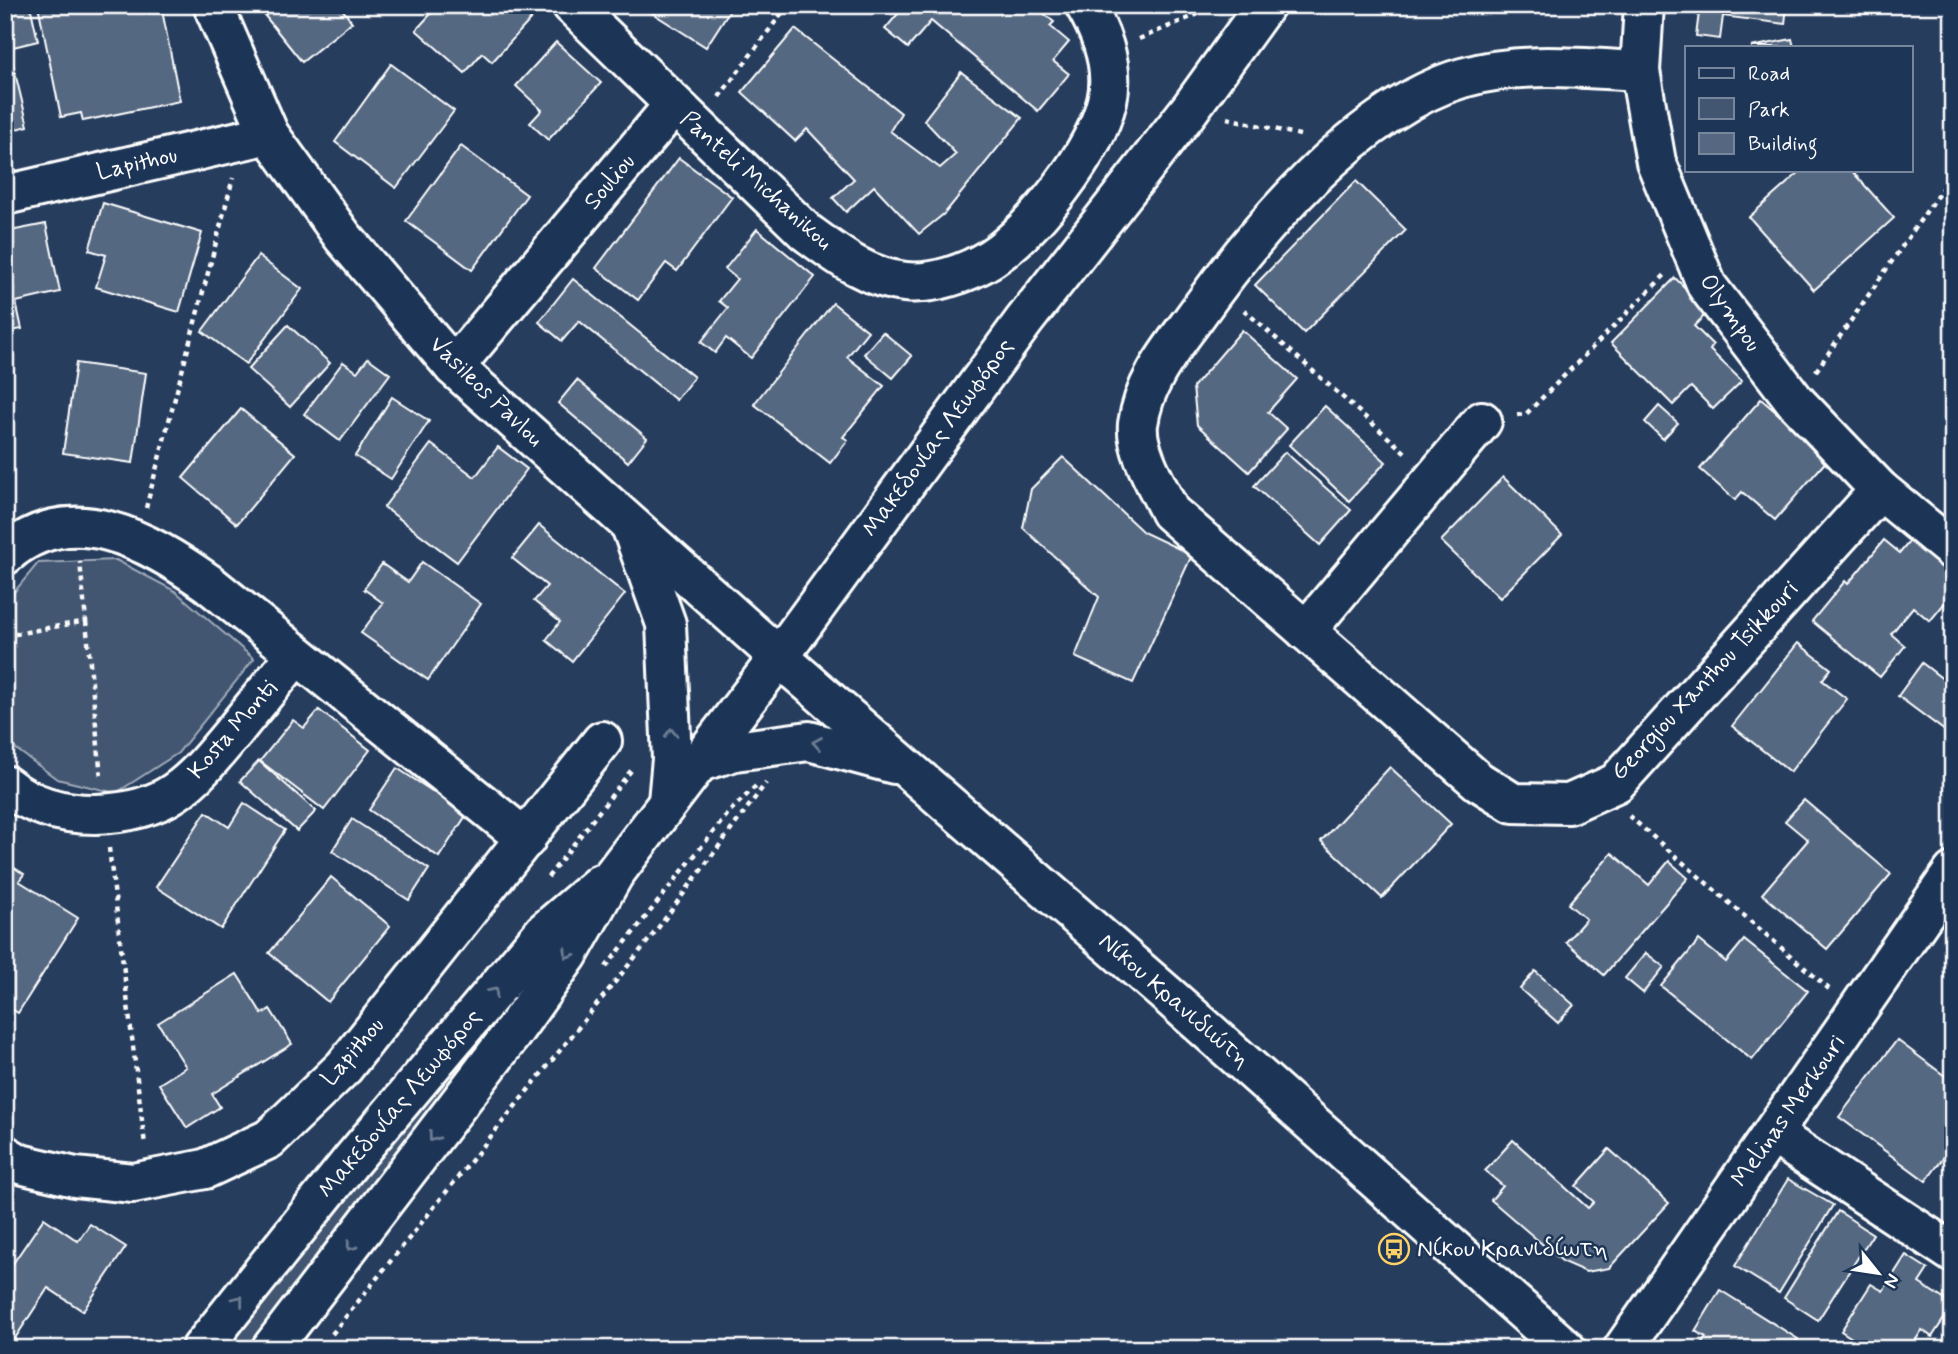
<svg xmlns="http://www.w3.org/2000/svg" width="1958" height="1354" viewBox="0 0 1958 1354" font-family="Mynerve,sans-serif">
<style>
.green{fill:#425672;stroke:#a0aab8;stroke-width:2}
.building{fill:#556781;stroke:#fff;stroke-width:2}
.lines{fill:none;stroke-linecap:round;stroke-linejoin:round}
.minor-casing{stroke:#fff;stroke-width:44}
.tertiary-casing{stroke:#fff;stroke-width:44}
.secondary-casing{stroke:#fff;stroke-width:44}
.path{stroke:#fff;stroke-width:4.5;stroke-dasharray:5 5;stroke-linecap:butt}
.minor{stroke:#1d3557;stroke-width:38}
.tertiary{stroke:#1d3557;stroke-width:38}
.secondary{stroke:#1d3557;stroke-width:38}
.oneway{stroke:#6c7c92}
.labels{text-anchor:middle;dominant-baseline:central;stroke-width:5;stroke-linejoin:round;paint-order:stroke}
.street-label{font-size:24px;fill:#fff;stroke:#1d3557}
.poi-label{font-size:24px;fill:#fff;stroke:#1d3557;text-anchor:start}
</style>
<rect width="100%" height="100%" fill="#263d5e"/>
<filter id="ink" filterUnits="userSpaceOnUse"><feTurbulence type="fractalNoise" baseFrequency=".0143" numOctaves="2"/><feDisplacementMap in="SourceGraphic" scale="14" xChannelSelector="R" yChannelSelector="G"/><feConvolveMatrix kernelMatrix="1 2 1 2 8 2 1 2 1" color-interpolation-filters="sRGB"/></filter>
<g filter="url(#ink)">
<g class="green">
<path d="M116,560L175,591L254,659L178,753L116,793L57,779L5,741V603L38,563Z"/>
<path d="M547,946L311,1273L250,1349H220Z"/>
</g>
<g class="building">
<path d="M16,5H30L38,41L9,48L28,126L5,132V8Z"/>
<path d="M38,5H161L180,101L83,121L81,113L61,117Z"/>
<path d="M277,5H339L352,22L302,62L265,16Z"/>
<path d="M439,5H518L532,18L492,62L482,53L465,73L416,30Z"/>
<path d="M653,5H733L706,47L649,11Z"/>
<path d="M898,5H1034L1054,22L1050,26L1069,42L1053,61L1069,74L1038,111L931,21L908,48L885,29L902,9Z"/>
<path d="M1700,5H1787L1785,24L1723,16L1720,39L1696,36Z"/>
<path d="M795,29L901,113L890,131L940,168L956,154L924,120L961,72L1022,118L945,213L919,234L874,186L846,212L833,198L854,179L807,129L795,141L742,92Z"/>
<path d="M1792,39L1794,47H1751Z"/>
<path d="M556,42L601,83L548,140L530,123L542,110L516,86Z"/>
<path d="M391,64L454,111L396,188L335,142Z"/>
<path d="M461,146L527,195L472,270L406,221Z"/>
<path d="M679,158L732,197L677,271L666,263L638,300L596,268Z"/>
<path d="M1802,170H1851L1894,218L1814,290L1749,217Z"/>
<path d="M1356,181L1406,230L1304,333L1255,285Z"/>
<path d="M103,203L202,233L179,312L96,287L106,255L89,250Z"/>
<path d="M46,224L60,292L16,302L22,329L5,332V232Z"/>
<path d="M757,229L815,277L751,358L726,338L715,353L701,342L728,308L719,301L737,279L725,269Z"/>
<path d="M258,256L302,289L246,364L202,331Z"/>
<path d="M1675,278L1709,311L1694,326L1713,345L1710,350L1742,381L1713,409L1691,387L1673,405L1611,343Z"/>
<path d="M573,279L694,377L676,400L579,321L562,341L539,322Z"/>
<path d="M833,303L868,331L847,357L884,386L843,437L848,440L830,463L754,404Z"/>
<path d="M288,325L330,363L290,407L248,369Z"/>
<path d="M1242,330L1297,379L1268,412L1287,429L1249,472L1197,425L1193,387Z"/>
<path d="M883,332L912,356L893,378L864,354Z"/>
<path d="M368,358L390,374L340,441L304,414L343,362L357,372Z"/>
<path d="M76,363L146,373L133,463L63,453Z"/>
<path d="M577,380L647,438L628,462L558,403Z"/>
<path d="M392,397L429,421L391,479L355,456Z"/>
<path d="M1761,399L1829,458L1775,520L1742,492L1735,500L1700,469Z"/>
<path d="M1325,406L1386,462L1349,501L1289,445Z"/>
<path d="M1659,406L1678,423L1663,439L1645,422Z"/>
<path d="M241,409L295,454L237,524L183,478Z"/>
<path d="M431,444L475,477L498,447L527,469L457,562L384,507Z"/>
<path d="M1285,452L1351,510L1320,545L1254,486Z"/>
<path d="M1063,457L1143,532L1192,555L1133,683L1075,657L1099,597L1023,528L1031,489Z"/>
<path d="M1503,477L1562,535L1500,598L1441,541Z"/>
<path d="M539,525L625,594L572,661L546,640L560,622L534,601L547,586L512,558Z"/>
<path d="M1913,537L1953,570V593L1930,621L1913,607L1891,634L1905,646L1880,677L1812,621L1845,581L1848,584L1884,540L1900,553Z"/>
<path d="M422,562L481,604L428,680L361,633L383,603L364,589L382,564L408,582Z"/>
<path d="M1798,643L1831,669L1822,680L1847,699L1790,772L1732,726Z"/>
<path d="M1922,663L1948,683L1953,677V737L1898,696Z"/>
<path d="M319,710L370,750L324,810L260,761L293,720L304,728Z"/>
<path d="M259,761L316,811L297,831L240,781Z"/>
<path d="M1390,767L1451,824L1382,898L1321,841Z"/>
<path d="M397,768L467,814L439,857L369,810Z"/>
<path d="M1804,800L1891,874L1827,949L1762,894L1808,840L1785,821Z"/>
<path d="M244,803L285,830L221,929L156,887L206,812L229,827Z"/>
<path d="M352,819L429,869L409,900L332,851Z"/>
<path d="M1612,853L1649,885L1669,861L1688,878L1604,975L1566,942L1586,919L1568,904Z"/>
<path d="M5,862L24,874L19,881L78,918L18,1013L5,1005Z"/>
<path d="M331,877L390,926L328,1002L269,953Z"/>
<path d="M1699,940L1726,962L1744,940L1808,991L1752,1060L1661,986Z"/>
<path d="M1646,953L1664,967L1643,993L1625,978Z"/>
<path d="M1535,971L1574,1005L1558,1023L1520,989Z"/>
<path d="M237,974L262,1014L270,1009L292,1044L212,1094L220,1107L187,1128L159,1084L186,1067L158,1023Z"/>
<path d="M1897,1040L1953,1082V1145L1926,1181L1839,1117Z"/>
<path d="M1513,1140L1588,1208L1594,1202L1576,1186L1609,1149L1669,1203L1609,1268L1586,1272L1563,1262L1491,1200L1503,1186L1485,1171Z"/>
<path d="M1788,1179L1833,1205L1779,1293L1735,1266Z"/>
<path d="M1838,1211L1873,1234L1818,1320L1784,1298Z"/>
<path d="M44,1218L78,1241L90,1224L126,1247L83,1311L48,1288L8,1349H5V1275Z"/>
<path d="M1906,1255L1928,1269L1919,1283L1953,1305L1932,1337L1922,1330L1910,1349L1897,1344L1894,1349H1869L1841,1331L1871,1284L1883,1291Z"/>
<path d="M1720,1290L1798,1339L1792,1349H1699L1706,1337L1695,1331Z"/>
</g>
<g class="lines">
<g class="minor-casing">
<g id="minor">
<path d="M213,5L269,134L343,237L454,367L779,657L1024,321L1190,109L1265,5"/>
<path d="M572,5L806,232C836,254 866,278 905,282C933,285 968,273 991,258C1034,230 1095,152 1107,101C1115,67 1102,34 1085,5"/>
<path d="M1644,5L1640,71L1656,162L1707,286L1795,401L1880,490L1953,550"/>
<path d="M1640,71C1581,68 1519,61 1462,78C1357,109 1255,232 1194,318C1170,351 1144,381 1138,424C1135,450 1159,489 1170,512L1478,781L1513,803L1569,804L1616,783L1880,490"/>
<path d="M5,195L269,134"/>
<path d="M454,367L673,106"/>
<path d="M5,555C71,496 148,541 208,583L526,839"/>
<path d="M1306,631L1482,421"/>
<path d="M5,785C31,806 62,814 95,814C169,812 191,783 235,730C255,705 276,680 296,655"/>
<path d="M1773,1134L1953,1253"/>
<path d="M5,1155L20,1164L75,1177L133,1183L205,1169L269,1139L344,1067L602,741"/>
</g>
</g>
<g class="tertiary-casing">
<path id="tertiary" d="M1623,1349L1953,872"/>
</g>
<g class="secondary-casing">
<g id="secondary">
<path d="M631,526L666,624L672,759L668,801"/>
<path d="M699,762L735,751L809,741L894,764"/>
<path d="M201,1349L351,1161L544,932L600,884"/>
<path d="M271,1349L511,1035L568,955L614,874L779,657L1171,998L1566,1349"/>
</g>
</g>
<g class="path">
<path d="M1139,39L1217,6"/>
<path d="M719,97L788,5"/>
<path d="M1227,118L1304,136"/>
<path d="M1244,310L1408,455"/>
<path d="M1816,371L1953,173"/>
<path d="M1517,415L1526,414L1665,275"/>
<path d="M146,508L233,178"/>
<path d="M86,621L101,777"/>
<path d="M5,636L86,621L80,562"/>
<path d="M1629,816L1829,989"/>
<path d="M109,848L145,1145"/>
<path d="M548,877L633,768"/>
<path d="M606,967L730,811L757,785"/>
<path d="M332,1334L652,936L766,783"/>
</g>
<use href="#minor" class="minor"/>
<use href="#tertiary" class="tertiary"/>
<use href="#secondary" class="secondary"/>
</g>
<defs><path id="oneway-chevron" d="M-2-3.5L2.5 0L-2 3.5" fill="none" stroke-width="1.6" stroke-linecap="round" stroke-linejoin="round" transform="scale(1.75)"/></defs>
<g class="oneway">
<use href="#oneway-chevron" transform="translate(671 733) rotate(-91)"/>
<use href="#oneway-chevron" transform="translate(817 743) rotate(-170)"/>
<use href="#oneway-chevron" transform="translate(568 954) rotate(123)"/>
<use href="#oneway-chevron" transform="translate(494 992) rotate(-50)"/>
<use href="#oneway-chevron" transform="translate(433 1137) rotate(127)"/>
<use href="#oneway-chevron" transform="translate(351 1246) rotate(127)"/>
<use href="#oneway-chevron" transform="translate(239 1300) rotate(-52)"/>
</g>
</g>
<defs>
<g id="bus-ring" transform="scale(1.575)"><circle r="9.5" fill="#1d3557" stroke="#ffd166" stroke-width="1.5"/><path d="M-5-6H5V4H4V6H2V4H-2V6H-4V4H-5ZM-3.5-4V0h7V-4ZM-3.5 1.2v1.5H-2V1.2ZM2 1.2v1.5H3.5V1.2Z" fill="#ffd166"/></g>
</defs>
<g fill-rule="evenodd">
<use href="#bus-ring" x="1394" y="1249"/>
</g>
<g class="labels">
<g class="street-label">
<text transform="translate(137 164) rotate(-13)">Lapithou</text>
<text transform="translate(756 181) rotate(42)">Panteli Michanikou</text>
<text transform="translate(610 182) rotate(-50)">Souliou</text>
<text transform="translate(1730 313) rotate(55)">Olympou</text>
<text transform="translate(486 392) rotate(44)">Vasileos Pavlou</text>
<text transform="translate(938 438) rotate(-54)">Μακεδονίας Λεωφόρος</text>
<text transform="translate(1705 681) rotate(-47)">Georgiou Xanthou Tsikkouri</text>
<text transform="translate(233 730) rotate(-49)">Kosta Monti</text>
<text transform="translate(1174 1001) rotate(41)">Νίκου Κρανιδιώτη</text>
<text transform="translate(353 1052) rotate(-49)">Lapithou</text>
<text transform="translate(400 1104) rotate(-50)">Μακεδονίας Λεωφόρος</text>
<text transform="translate(1789 1111) rotate(-55)">Melinas Merkouri</text>
</g>
<g class="poi-label">
<text x="1417" y="1249">Νίκου Κρανιδίωτη</text>
</g>
</g>
<rect width="1958" height="1354" fill="none" stroke="#1d3557" stroke-width="28"/>
<rect x="14" y="14" width="1930" height="1326" fill="none" stroke="#fff" stroke-width="2.5" filter="url(#ink)"/>
<rect x="1685" y="46" width="228" height="126" fill="#1d3557" stroke="#77869a" stroke-width="2"/>
<rect x="1699" y="68" width="35" height="10" fill="#1d3557" stroke="#77869a" stroke-width="2"/>
<text x="1748" y="80" font-size="21" fill="#ffffff">Road</text>
<rect x="1699" y="98" width="35" height="21" fill="#425672" stroke="#77869a" stroke-width="2"/>
<text x="1748" y="116" font-size="21" fill="#ffffff">Park</text>
<rect x="1699" y="133" width="35" height="21" fill="#556781" stroke="#77869a" stroke-width="2"/>
<text x="1748" y="150" font-size="21" fill="#ffffff">Building</text>
<g transform="translate(1878 1273) rotate(120)" stroke="#1d3557" stroke-width="5" paint-order="stroke">
<path d="M0-5L12 26L0 18L-12 26Z" fill="#ffffff"/>
<text y="-10" font-size="19" font-weight="bold" text-anchor="middle" fill="#ffffff">N</text>
</g>
</svg>
